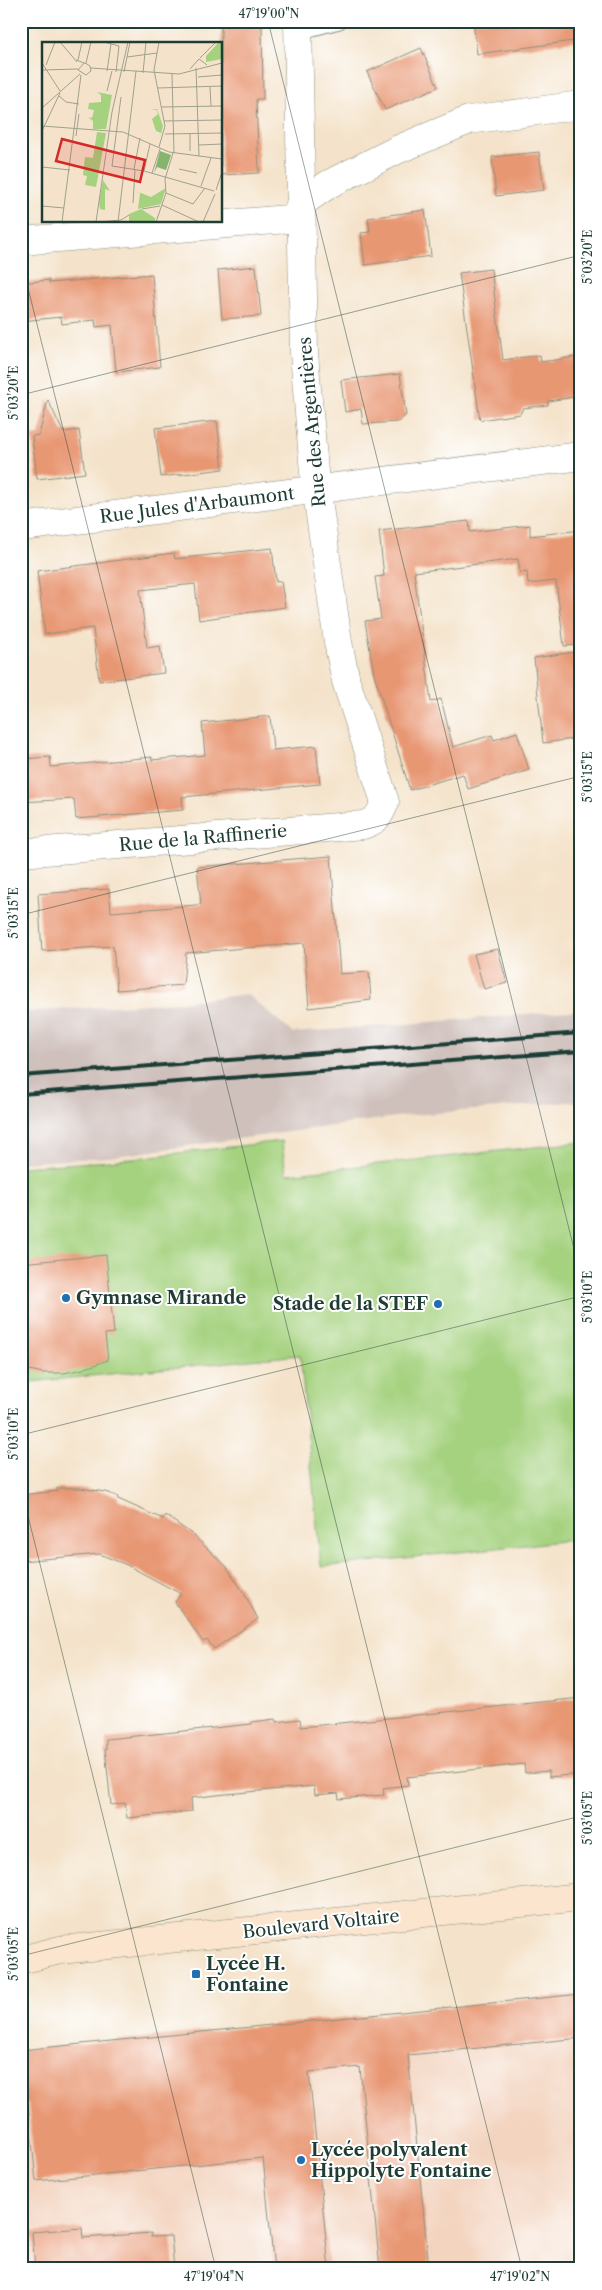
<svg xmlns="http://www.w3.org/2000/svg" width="602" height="2290" viewBox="0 0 602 2290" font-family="'Libre Caslon Text',serif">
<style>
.built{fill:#f3d4bf}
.industrial{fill:#cfc0bb}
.green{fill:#a5d27f;stroke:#62885a}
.building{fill:#e89773}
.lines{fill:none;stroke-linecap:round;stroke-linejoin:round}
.lane-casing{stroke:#8a907f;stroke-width:17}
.street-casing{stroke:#8a907f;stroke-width:29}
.secondary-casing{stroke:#8a907f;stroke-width:29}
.lane{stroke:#fff;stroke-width:15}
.street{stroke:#fff;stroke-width:28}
.secondary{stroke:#fbe5cf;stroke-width:28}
.rail{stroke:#1f3d34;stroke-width:4}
.ticks{fill:none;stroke:#1f3d34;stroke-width:1;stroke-opacity:0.45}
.poi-dot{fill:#1f6fb2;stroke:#fff;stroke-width:2}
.labels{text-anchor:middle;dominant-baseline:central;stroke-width:4;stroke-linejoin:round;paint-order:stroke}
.street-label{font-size:18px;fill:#1f3d34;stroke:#fff}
.poi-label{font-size:18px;font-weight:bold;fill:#1f3d34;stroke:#fff;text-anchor:start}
.inset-road{fill:none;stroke:#9fa18e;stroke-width:1}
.view{fill:#d62828;fill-opacity:0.15;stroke:#d62828;stroke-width:2.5}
.inset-edge{fill:none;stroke:#1f3d34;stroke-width:2.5}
.neatline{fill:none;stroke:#1f3d34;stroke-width:2}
.ticks-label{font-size:12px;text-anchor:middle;fill:#1f3d34}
</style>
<rect width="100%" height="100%" fill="#fff"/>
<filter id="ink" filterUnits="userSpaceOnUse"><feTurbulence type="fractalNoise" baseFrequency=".02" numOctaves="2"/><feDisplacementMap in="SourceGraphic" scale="10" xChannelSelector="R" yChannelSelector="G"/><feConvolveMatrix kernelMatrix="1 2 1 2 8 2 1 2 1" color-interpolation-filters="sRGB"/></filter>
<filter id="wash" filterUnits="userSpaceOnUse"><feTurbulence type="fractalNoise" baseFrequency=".0096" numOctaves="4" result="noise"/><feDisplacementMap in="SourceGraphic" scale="20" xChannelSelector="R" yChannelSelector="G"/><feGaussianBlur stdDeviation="1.12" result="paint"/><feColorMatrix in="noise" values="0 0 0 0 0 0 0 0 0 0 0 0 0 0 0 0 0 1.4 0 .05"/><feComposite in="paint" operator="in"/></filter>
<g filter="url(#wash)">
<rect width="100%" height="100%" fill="#f4e3ca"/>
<path class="built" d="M581,1994V2269H21V2050Z"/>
<path class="industrial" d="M247,994L293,1033L581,1010V1101L403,1116L108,1157L21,1163V1012L181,1002Z"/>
<path class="green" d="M282,1141L286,1174L581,1142V1539L321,1567L300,1355L21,1383V1167L109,1161Z"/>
<g id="blocks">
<g class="building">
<path d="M221,21H262L263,99H256L259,173L221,175Z"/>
<path d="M473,21H581V40L477,54Z"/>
<path d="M421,48L438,87L385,110L367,72Z"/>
<path d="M539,152L544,190L496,196L492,157Z"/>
<path d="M425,210L431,256L365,265L361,233L370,232L368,218Z"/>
<path d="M256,266L261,316L222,319L218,270Z"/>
<path d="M491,269L503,360L540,355L541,362L581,356V396L548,401V405L523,408L520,414L480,420L459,273Z"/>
<path d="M152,274L160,367L116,372L112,325L96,327L95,320L62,324L61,317L21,321V283L49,280V283Z"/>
<path d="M400,374L406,415L398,422L363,424L361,409L345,412L341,380Z"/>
<path d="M48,400L63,432L79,430L85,473L37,479L32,436L39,435Z"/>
<path d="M217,421L223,469L161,477L155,428Z"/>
<path d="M469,521L470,532L530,525V536L581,530V645L564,646L556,581L528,584L527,572L520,573L518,559L414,572L431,702L441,699L453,747L492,735L494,740L517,732L529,770L468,789L463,774L410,790L374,674L365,621L381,619L375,577L384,576L379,531Z"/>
<path d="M272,548L276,582L281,581L285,607L199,620L195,584L140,590L147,648L160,646L164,673L99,681L93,628L45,634L37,571L174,553L175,559Z"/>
<path d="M581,651V738L543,743L534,658Z"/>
<path d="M270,716L273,750L316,746L320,784L182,797L183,810L76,819L74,799L21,802V759L50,757L51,767L152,757V760L205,755L202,723Z"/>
<path d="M331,856L340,974L369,972L371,1000L309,1008L304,943L186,953L183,985L117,990L113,946L42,951L38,894L109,889L111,912L196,905L201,904L197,867Z"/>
<path d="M498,949L507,983L484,989L474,954Z"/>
<path d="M106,1255L114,1333L105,1334L108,1360L83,1369L64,1373H43L21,1368V1263Z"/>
<path d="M57,1488H80L105,1492L117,1496L118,1499L163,1519L165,1515L193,1535L226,1566L244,1593L258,1619L214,1649L207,1640L203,1642L175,1602L181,1594L127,1565L99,1554L21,1561V1495L57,1491Z"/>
<path d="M581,1698V1774L549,1777V1771L525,1773L524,1764L407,1777L408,1785L383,1788L384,1795L339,1799L338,1793L315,1795L314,1786L226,1794L191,1798L192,1811L127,1818L125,1803L111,1805L105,1749H106V1739L252,1724V1722L275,1719L276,1722L300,1719L301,1727Z"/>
<path d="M581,1994V2038L408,2055L429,2269H380L360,2067L309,2072L329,2269H274L263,2158L36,2181L28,2103H21V2050Z"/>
<path d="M82,2228L83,2238L151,2233V2237L171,2236L174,2269H35L32,2232Z"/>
</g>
</g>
</g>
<g filter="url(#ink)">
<use href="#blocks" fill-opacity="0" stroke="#8a907f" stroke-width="1"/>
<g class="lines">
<g class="lane-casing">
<path id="lane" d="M298,32L339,21"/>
</g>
<g class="street-casing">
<g id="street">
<path d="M300,204L329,184L399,149L469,120L581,105"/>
<path d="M21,241L300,218"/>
<path d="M21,527L581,456"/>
<path d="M21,853L363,825C377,821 380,815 385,802L346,681L338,642L314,472L304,353L298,21"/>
</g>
</g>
<g class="secondary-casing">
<path id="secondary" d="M21,1960L60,1950L581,1897"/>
</g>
<use href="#lane" class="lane"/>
<use href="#street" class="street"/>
<use href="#secondary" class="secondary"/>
<g class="rail">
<path d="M21,1076L581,1033"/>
<path d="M21,1094L581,1051"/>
</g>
</g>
</g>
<path class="ticks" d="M268,21L581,1277M574,21L581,49M21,260L522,2269M21,395L581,255M21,915L581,776M21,1435L581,1296M21,1488L216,2269M21,1956L581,1816"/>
<g class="poi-dot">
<circle cx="66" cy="1298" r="5"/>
<circle cx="438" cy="1304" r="5"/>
<rect x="191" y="1969" width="10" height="10" rx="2.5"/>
<circle cx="301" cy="2160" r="5"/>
</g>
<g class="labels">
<g class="street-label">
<text transform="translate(312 422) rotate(-95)">Rue des Argentières</text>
<text transform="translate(197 505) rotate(-7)">Rue Jules d'Arbaumont</text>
<text transform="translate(203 838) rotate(-5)">Rue de la Raffinerie</text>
<text transform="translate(321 1924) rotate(-6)">Boulevard Voltaire</text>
</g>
<g class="poi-label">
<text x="76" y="1298">Gymnase Mirande</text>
<text x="428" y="1304" text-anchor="end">Stade de la STEF</text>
<text x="206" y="1964">Lycée H.<tspan x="206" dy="21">Fontaine</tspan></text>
<text x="311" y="2150">Lycée polyvalent<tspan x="311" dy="21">Hippolyte Fontaine</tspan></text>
</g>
</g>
<g transform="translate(42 42)">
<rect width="180" height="180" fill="#f4e3ca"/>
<path d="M177,0H180V17L164,20V14ZM55,50L70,53L64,87H51V79L46,75L50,76L52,68L46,67L47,61L59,60V53ZM115,67L121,84L118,96L119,91L114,89L110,77L116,72L115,68H109ZM55,90L64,91L54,145L43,143L45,134L41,133L43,115L51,116ZM61,138L68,149L63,147V168L58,167L57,160ZM124,146L119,162L96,167L98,151L93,150L99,151L109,155ZM99,167L113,176V180H87V172Z" fill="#a5d27f"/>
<path d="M118,109L129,113L124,128L115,125L112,131Z" fill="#84b46e"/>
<path class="inset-road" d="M18,0L35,20M62,0L77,4L74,30M117,0L112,28L123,84L117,105M85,15L115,11M158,16L174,0M34,18L45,22L48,24L49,29L44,33L36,28L42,21M36,18L40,0M0,21L18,49M44,21L49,0M4,23L13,0M49,26L137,32L180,21M154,26L157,114M148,27L157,17L165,23M0,28L36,27M65,29L69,2M82,30L88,0M101,31L104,0M130,32L132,111M156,35L180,33M168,45L169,64M116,46L180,44M65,49L70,29M17,54L24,60L37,62M79,55L70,124L102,129L172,149M120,65L180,64M0,66L38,32M122,79L180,78M0,84L81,90L127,110L180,117M0,89L18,51M148,91V109M123,92L180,91M34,94L37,72M157,103L180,102M0,125L28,128M92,127L98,96M137,127L155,131M102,129L108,102M110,131L118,107M159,144L169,116M174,148L180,130M124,151L151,162L163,146M91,161L93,128M120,163L157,180M0,164L22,166M100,167L118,164M20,180L39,33M54,180L70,70L86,0M57,180L79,178L87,173M76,180L94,29M114,180L124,151L123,137L131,111M161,180L173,152"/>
<path class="view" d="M20,97L103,118L98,140L14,119Z"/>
<rect width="180" height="180" class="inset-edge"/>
</g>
<rect width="602" height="2290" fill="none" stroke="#fff" stroke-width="55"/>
<rect x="28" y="28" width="546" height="2234" class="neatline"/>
<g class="ticks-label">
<text x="269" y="18">47°19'00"N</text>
<text transform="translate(588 257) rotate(-90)" y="4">5°03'20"E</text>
<text transform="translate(14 393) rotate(-90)" y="4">5°03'20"E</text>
<text transform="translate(588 777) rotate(-90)" y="4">5°03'15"E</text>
<text transform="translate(14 913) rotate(-90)" y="4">5°03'15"E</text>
<text transform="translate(588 1297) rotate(-90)" y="4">5°03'10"E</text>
<text transform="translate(14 1434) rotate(-90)" y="4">5°03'10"E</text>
<text transform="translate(588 1818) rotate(-90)" y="4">5°03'05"E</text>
<text transform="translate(14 1954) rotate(-90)" y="4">5°03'05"E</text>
<text x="214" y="2281">47°19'04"N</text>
<text x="520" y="2281">47°19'02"N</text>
</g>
</svg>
